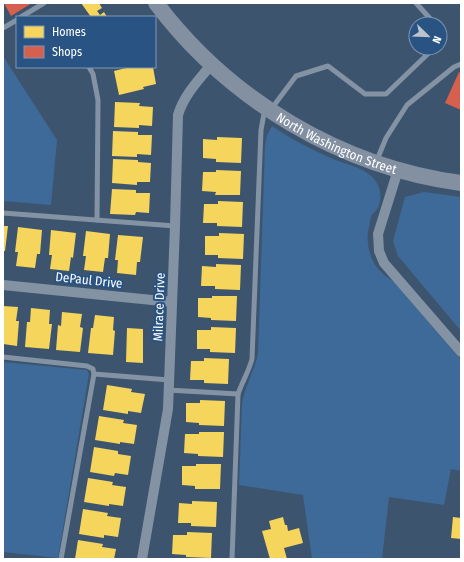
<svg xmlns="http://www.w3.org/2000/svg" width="464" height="562" viewBox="0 0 464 562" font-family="'Fira Sans Condensed',sans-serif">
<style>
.green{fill:#3d6a98}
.homes{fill:#f6d55c}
.shops{fill:#d6604d}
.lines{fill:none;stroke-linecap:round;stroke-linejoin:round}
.lane{stroke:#8393a4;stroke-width:5}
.street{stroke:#8393a4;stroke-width:10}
.primary{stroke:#8290a2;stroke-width:16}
.labels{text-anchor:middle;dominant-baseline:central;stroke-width:4;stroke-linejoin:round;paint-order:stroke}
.street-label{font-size:13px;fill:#fff;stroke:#285383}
</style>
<rect width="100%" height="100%" fill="#3d546e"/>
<g class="green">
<path d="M3,56L57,140L51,205L3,201Z"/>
<path d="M272,126C291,139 310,149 331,158C344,164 365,167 375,180C381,188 383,201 376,211C375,212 373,213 372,215C370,218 370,224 369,227C365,242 370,262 381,272C385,276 390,279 394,282L461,360V471L451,469L444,505L389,497L382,559H312L303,495L239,485L242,404C245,386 254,372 258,354L265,146L267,135Z"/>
<path d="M424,192L461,197V331L398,256L393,241L405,197Z"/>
<path d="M3,362L87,370L89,374L58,558L3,552Z"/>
</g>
<g class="homes">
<path d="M81,3H99L102,8L97,11L100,15L104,12L107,17H91Z"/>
<path d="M130,67H153L156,84L143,87L144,89L119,95L114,71Z"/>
<path d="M115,102L140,103L139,106L153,107L152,126L139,125V128L114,127Z"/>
<path d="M113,131L138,132V135H152L151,155L137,154V157L112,156Z"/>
<path d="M217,137L242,138L241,163L216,162V159L203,158V139L217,140Z"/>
<path d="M113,159L138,160V162L151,163L150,182H137V185L112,183Z"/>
<path d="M216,170L241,171L240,195H215L216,192L202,191L203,172H216Z"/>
<path d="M112,189L136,190V193H150L149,213L136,212L135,215L110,214Z"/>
<path d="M218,201L243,202L242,227L217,226V223H203L204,204H218Z"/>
<path d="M3,226H8L5,251H3Z"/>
<path d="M18,227L42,230L40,254H37L35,268L16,266L18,252H15Z"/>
<path d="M51,230L76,233L73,258L71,257L69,271L50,269L52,255H49Z"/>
<path d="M86,231L110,234L108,258H105L103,272L84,270L86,256H83Z"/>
<path d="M219,233L244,234L243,259L218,258V255H205V236H219Z"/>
<path d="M118,235L143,237L140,262H137L136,275L117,273L118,260H115Z"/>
<path d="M216,264L241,265L240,290L215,289V286H201L202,266L216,267Z"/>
<path d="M212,296H237L236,321L211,320V318L198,317V298H212Z"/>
<path d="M3,306L18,307L16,321H19L17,346L3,344Z"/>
<path d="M31,308L50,310L49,324H52L49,349L25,347L27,322H30Z"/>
<path d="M62,312L82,314L80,327L83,328L80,352L56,350L58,325L61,326Z"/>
<path d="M95,315L114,317L113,330L115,331L113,355L88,353L91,328H93Z"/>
<path d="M211,327L236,328L235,353L210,352V349H197V330H211Z"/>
<path d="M127,328L143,329V363L126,362Z"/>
<path d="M204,358L229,359L228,384L204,383V380H190L191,361H204Z"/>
<path d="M107,385L132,389L131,392L145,394L141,413L128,411V414L103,410Z"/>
<path d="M200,400L225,401L224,426L199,425V423L186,422V403H200Z"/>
<path d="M99,416L124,420L123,423L137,425L134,444L120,442V444L95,440Z"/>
<path d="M199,432H224L223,457L198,456V454L184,453L185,434H199Z"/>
<path d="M94,447L118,451V454L131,456L128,475L115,473L114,476L90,472Z"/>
<path d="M196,464H221L220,489H195V486L182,485V466H196Z"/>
<path d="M88,478L113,482L112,485L126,487L123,506L109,504V506L84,502Z"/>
<path d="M192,501L217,502L216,527L191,526V523H178L179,503L192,504Z"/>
<path d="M83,509L108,513L107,516L121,518L118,537L104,535V538L79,534Z"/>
<path d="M283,517L285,525H287L288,531L299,528L303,543L284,548L287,559H270L262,531L271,529L269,521Z"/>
<path d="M453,517L461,518V539L451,538Z"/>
<path d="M187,532L212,533L211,558L186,557V555L172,554L173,535H187Z"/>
<path d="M78,540L103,544L102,547L116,549L114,559H75Z"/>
</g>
<g class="shops">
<path d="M4,3H32L11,16Z"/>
<path d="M459,72L461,73V110L445,103Z"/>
</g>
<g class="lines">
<g class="lane">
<path d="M416,3L435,24"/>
<path d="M21,17L44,3"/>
<path d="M3,28L17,20"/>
<path d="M89,67L93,74L98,100L97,220"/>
<path d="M272,108L296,76L328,66L365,94H386L434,48"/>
<path d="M377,160L386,138L407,105L454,67L461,64"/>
<path d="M3,213L175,226"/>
<path d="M3,357L87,366L93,369L94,374L61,559"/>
<path d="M94,374L169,380"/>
<path d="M168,390L238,394"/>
<path d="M232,559L238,394C242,382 249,371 252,359L261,130L265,108"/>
</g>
<g class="street">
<path d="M398,170L378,234L379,251L384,263L461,352"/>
<path d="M3,285L172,302"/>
<path d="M142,559L168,409L175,226L178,115C184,95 198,81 211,65"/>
</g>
<path class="primary" id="s1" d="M156,3C229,100 341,167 461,183"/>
</g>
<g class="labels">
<g class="street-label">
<text stroke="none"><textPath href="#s1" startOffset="232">North Washington Street</textPath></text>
<text transform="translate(89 280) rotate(6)">DePaul Drive</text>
<text transform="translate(159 307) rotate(-88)">Milrace Drive</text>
</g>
</g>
<rect width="464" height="562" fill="none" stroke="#ffffff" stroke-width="8"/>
<rect x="16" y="16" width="140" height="52" fill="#285383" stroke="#7e98b5"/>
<rect x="24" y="26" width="20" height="12" fill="#f6d55c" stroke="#7e98b5"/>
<text x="52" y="36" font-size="12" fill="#ffffff">Homes</text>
<rect x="24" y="46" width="20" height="12" fill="#d6604d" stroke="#7e98b5"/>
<text x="52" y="56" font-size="12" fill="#ffffff">Shops</text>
<g transform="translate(428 36) rotate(113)"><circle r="19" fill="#285383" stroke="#7e98b5"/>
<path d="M0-3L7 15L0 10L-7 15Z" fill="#bbc3cc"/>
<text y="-6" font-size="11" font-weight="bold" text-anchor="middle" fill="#ffffff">N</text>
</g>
</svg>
